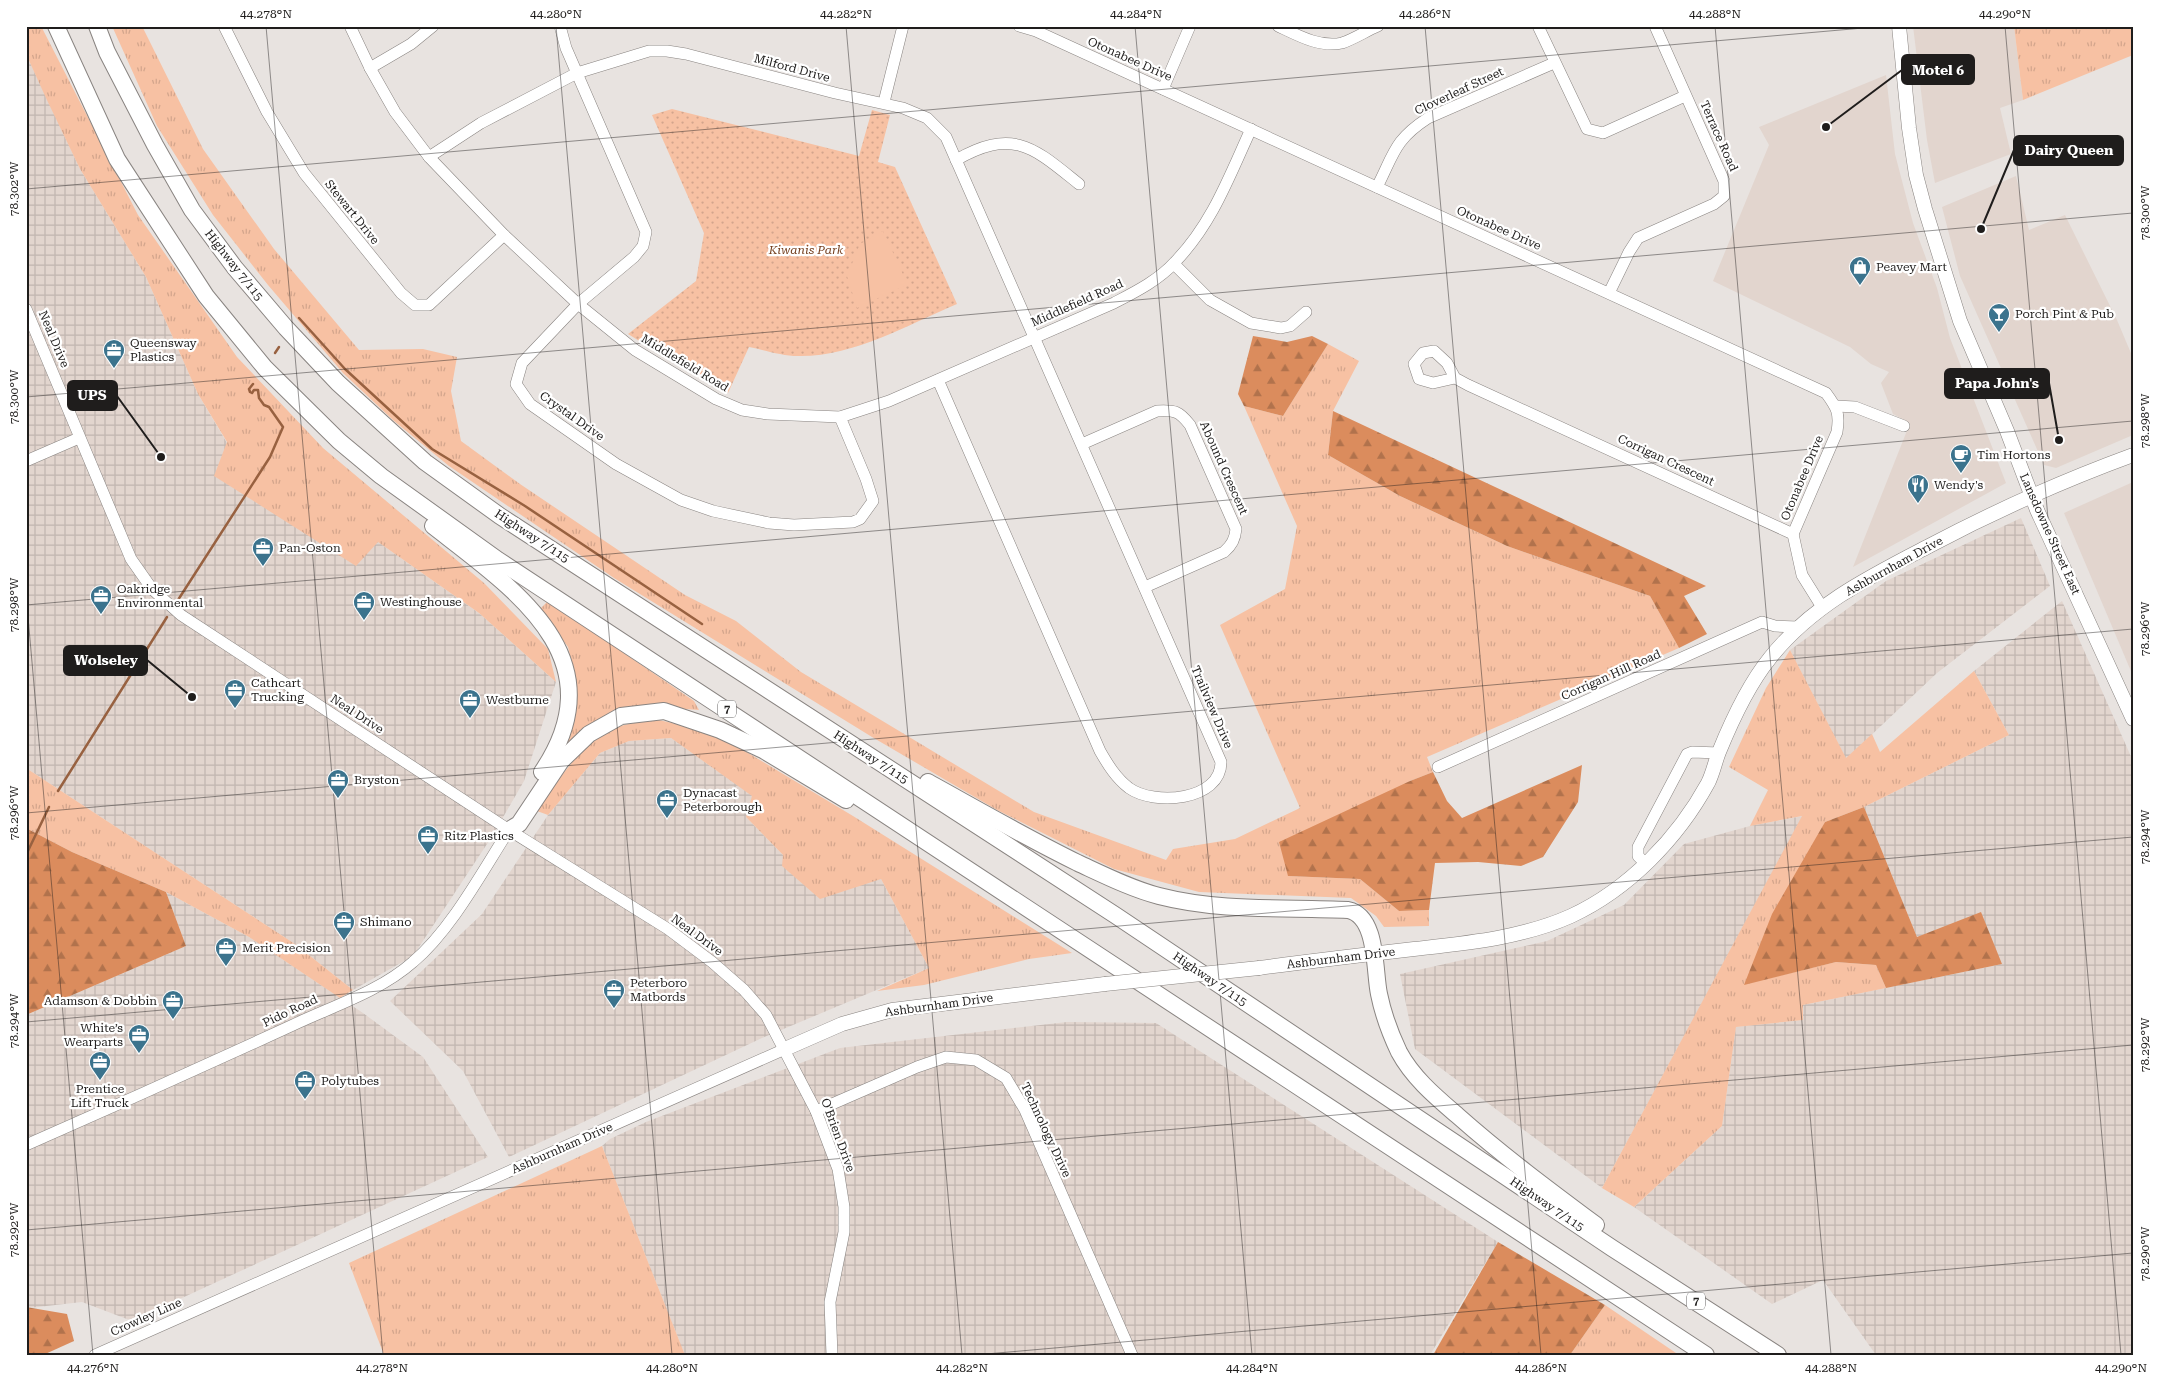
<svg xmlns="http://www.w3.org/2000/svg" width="2159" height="1381" viewBox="0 0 2159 1381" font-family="'Roboto Serif',serif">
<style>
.built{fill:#e2d5ce}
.industrial{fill:url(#industrial-grid)}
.grass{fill:url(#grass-tufts)}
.forest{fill:url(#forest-firs)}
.park{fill:url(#park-dots)}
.garden{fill:#f7c1a3}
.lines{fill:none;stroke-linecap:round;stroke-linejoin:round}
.stream{stroke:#986140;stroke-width:2.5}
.minor-casing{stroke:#898481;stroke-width:12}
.major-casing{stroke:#898481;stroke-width:15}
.highway-casing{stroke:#898481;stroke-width:18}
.minor{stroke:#fff;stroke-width:11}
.major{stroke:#fff;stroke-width:14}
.highway{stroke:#fff;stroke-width:16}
.major-bridge-casing{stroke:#898481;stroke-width:15;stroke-linecap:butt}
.major-bridge{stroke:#fff;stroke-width:14}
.ticks{fill:none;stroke:#1f1d1c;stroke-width:1;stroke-opacity:0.45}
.labels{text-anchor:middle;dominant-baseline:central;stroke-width:4.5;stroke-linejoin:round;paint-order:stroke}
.shield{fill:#fff;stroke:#626160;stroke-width:1}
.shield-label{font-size:11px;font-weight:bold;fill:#1f1d1c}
.street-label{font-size:12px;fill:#1f1d1c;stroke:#fff}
.park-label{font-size:12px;font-style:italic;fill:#75401f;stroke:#fff}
.poi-label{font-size:12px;fill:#1f1d1c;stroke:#fff;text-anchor:start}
.leader{fill:none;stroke:#1f1d1c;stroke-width:2}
.callout-dot{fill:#1f1d1c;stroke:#fff;stroke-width:2}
.callout{fill:#1f1d1c;stroke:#1f1d1c;stroke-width:2}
.callout-label{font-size:14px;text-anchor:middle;font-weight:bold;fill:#fff}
.neatline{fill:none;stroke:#1f1d1c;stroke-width:2}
.ticks-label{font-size:12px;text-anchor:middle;fill:#1f1d1c}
</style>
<defs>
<pattern id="industrial-grid" width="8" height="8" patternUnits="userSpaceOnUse" patternTransform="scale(1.25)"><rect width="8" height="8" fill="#e2d5ce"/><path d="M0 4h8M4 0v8" fill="none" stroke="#c1b6b0"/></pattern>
<pattern id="grass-tufts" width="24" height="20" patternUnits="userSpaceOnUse" patternTransform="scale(1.25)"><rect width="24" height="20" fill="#f7c1a3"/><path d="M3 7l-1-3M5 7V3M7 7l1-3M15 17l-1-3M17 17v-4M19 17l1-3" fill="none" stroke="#d3a58c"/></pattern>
<pattern id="forest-firs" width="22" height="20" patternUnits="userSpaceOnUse" patternTransform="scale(1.25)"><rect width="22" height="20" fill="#db8c5d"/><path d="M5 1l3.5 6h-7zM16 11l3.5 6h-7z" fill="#b1724c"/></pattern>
<pattern id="park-dots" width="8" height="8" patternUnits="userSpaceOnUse" patternTransform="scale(1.25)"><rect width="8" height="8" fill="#f7c1a3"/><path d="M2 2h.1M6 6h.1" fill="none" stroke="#d3a58c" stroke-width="1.8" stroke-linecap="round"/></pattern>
</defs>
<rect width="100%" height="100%" fill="#e8e3e0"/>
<g class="built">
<path d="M1913,26H2014L2023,100L2000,108L2011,154L1935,183L1927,140Z"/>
<path d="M1886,75L1895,154L1913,223L1937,288L1950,338L2006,483L1853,567L1910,423L1893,414L1881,383L1889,372L1871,364L1850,347L1713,281L1769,145L1759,127Z"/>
<path d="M2016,176L2029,230L2065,215L2117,320L2133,358V435L2056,468L2044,465L1960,276L1942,207Z"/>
<path d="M2133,482V676L2064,513Z"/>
</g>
<g class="industrial">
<path d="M26,54L80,169L146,277L198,394L227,443L378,542L479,613L556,682L524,781L491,838L413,956L353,990L295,944L26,768Z"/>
<path d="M2021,518L2050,586L1937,673L1846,759L1790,650L1886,581Z"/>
<path d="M2062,601L2133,761V1355H1876L1823,1280L1772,1304L1634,1207L1722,1126L1736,1027L1802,1020L1803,1005L2002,964L1917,937L1864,807L2009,735L1974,671Z"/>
<path d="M671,738L753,796L746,817L783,855L881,879L929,968L762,1038L509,1157L463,1071L390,1001L482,914L548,815L600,753L629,741Z"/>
<path d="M1803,816L1602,1188L1415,1049L1400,974L1547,941L1624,905L1684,844L1750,826Z"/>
<path d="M166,892L249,937L363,1013L423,1057L488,1157L132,1321L82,1302L29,1308L26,1307V1015L186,946Z"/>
<path d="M1067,1022L1156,1023L1498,1242L1430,1355H685L602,1146L610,1139L646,1122L840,1048Z"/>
</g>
<g class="grass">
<path d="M26,26H41L138,215L237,357L323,448L484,583L548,649L556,682L479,613L378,542L356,566L214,476L227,442L198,394L146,277L80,169L46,98L26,54Z"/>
<path d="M112,26H142L203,149L274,249L359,350L423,349L457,357L451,391L461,441L520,484L685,595L736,621L801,672L1034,812L1166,860L1173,849L1235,839L1300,808L1220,625L1285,589L1297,526L1244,406L1283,416L1328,344L1359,361L1333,411L1328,455L1400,496L1507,546L1650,596L1679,648L1427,757L1433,772L1410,781L1288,876L1360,879L1399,911L1429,910V926L1384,927L1376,916L1351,898L1199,892L1114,869L997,810L872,737L614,578L449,466L394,421L343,373L268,285L213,215L157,126Z"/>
<path d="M2014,26H2133V55L2023,100Z"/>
<path d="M548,601L694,701L699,710L644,706L573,744L565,741L577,685L568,647L540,609Z"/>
<path d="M1790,650L1846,758L1872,734L1880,752L1974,671L2009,735L1864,807L1825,822L1745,984L1836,962L1876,965L1886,988L1803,1005V1020L1736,1027L1722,1126L1634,1207L1602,1188L1802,816L1750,826L1768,790L1729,767L1766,688Z"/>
<path d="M659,720L693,728L730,742L853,816L1072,953L1029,959L924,985L877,991L929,968L881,879L820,899L782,866L783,855L746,817L752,796L671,738L629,741L600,753L548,815L537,811C559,779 582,740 621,726C632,722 647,722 659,720Z"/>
<path d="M26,768L295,944L353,990L340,998L249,937L166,892L72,852L26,828Z"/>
<path d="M602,1146L685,1355H384L349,1263Z"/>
<path d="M1605,1305L1679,1355H1570Z"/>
</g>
<g class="forest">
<path d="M1253,336L1287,342L1312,336L1328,344L1283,416L1244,406L1238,394Z"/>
<path d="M1333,411L1706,586L1684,596L1707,634L1679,648L1650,596L1507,546L1400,496L1328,455Z"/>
<path d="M1582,765L1578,802L1543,857L1521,866L1478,862L1435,863L1429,910L1399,911L1360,879L1288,876L1279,842L1410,781L1433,772L1447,801L1462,818Z"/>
<path d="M1864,807L1917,937L1981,912L2002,964L1886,988L1876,965L1836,962L1744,985L1772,914L1825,822Z"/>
<path d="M26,828L72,852L166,892L186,946L26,1015Z"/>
<path d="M1498,1242L1605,1305L1570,1355H1433Z"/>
<path d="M26,1307L67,1314L74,1341L43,1355H26Z"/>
</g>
<path class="park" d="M672,109L859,156L872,110L890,115L878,162L895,167L957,304C907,325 854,357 798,356C782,356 764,350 749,347L728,393L706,382L628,334L696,281L704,233L652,115Z"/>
<path class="garden" d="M883,231L906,281L904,286L857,308L847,276L860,244Z"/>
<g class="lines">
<g class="stream">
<path d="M299,318L345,369L432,449L525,506L702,624"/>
<path d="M275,353L279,347"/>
<path d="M178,600L270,457L283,427L269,407L264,405L259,398L258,390H254L252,393L250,392L249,389L253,384"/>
<path d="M58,791L167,617"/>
<path d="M26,855L49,807"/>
</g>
<g class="minor-casing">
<g id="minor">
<path d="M224,26L267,112L304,173L401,293L415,305H429L504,235"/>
<path d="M350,26L370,68L395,112L429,157L504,235L578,304L635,350L716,399L742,410L768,414L840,417L889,401L1114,303C1135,292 1159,280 1175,262C1212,224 1229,177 1251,129"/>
<path d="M560,26L566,48L646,232L643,246L634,257L578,304L522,363L516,384L530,404L616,464L681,500L713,511L769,523L794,525L853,522L860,519L873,501L866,479L840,417"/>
<path d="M1019,26L1036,31L1826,393C1837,408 1840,413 1837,432L1793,534"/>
<path d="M1278,26C1297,35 1320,48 1342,43C1354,39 1366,31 1378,26"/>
<path d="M1538,26L1587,129L1603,133L1685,96"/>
<path d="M370,68L411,44L433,26"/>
<path d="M1163,89L1190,26"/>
<path d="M884,102L903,26"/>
<path d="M429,157L481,123L577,73L649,51H667L686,54L835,93L903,108L927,118L946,137L1221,762C1221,801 1154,806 1129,788C1116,778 1108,765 1100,751L938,380"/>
<path d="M956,160C1014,127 1034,148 1079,184"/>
<path d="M1377,187C1394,154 1394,140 1428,118L1554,63"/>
<path d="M1174,264L1210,300L1251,323L1281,328L1290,326L1306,312"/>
<path d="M1609,293L1629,252L1638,238L1714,204L1724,196V181L1655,26"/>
<path d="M26,309L131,559L152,589L181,615L509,830L668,929L712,962L744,990L766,1015L816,1111L838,1169L844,1207V1232L830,1302L832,1355"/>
<path d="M1455,378L1433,383L1419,379L1414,364L1423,353L1434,351L1447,363L1455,378L1468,385L1793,534"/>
<path d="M1836,406L1855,407L1904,426"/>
<path d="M1082,444L1157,411C1175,410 1179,411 1190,425L1236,529C1235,539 1232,545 1224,552L1145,587"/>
<path d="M26,461L79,438"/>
<path d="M1793,534L1802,575L1822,607"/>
<path d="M1438,767L1762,622L1775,626L1797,627"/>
<path d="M1646,864L1638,856V847L1687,754L1692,752L1719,753"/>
<path d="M816,1111L917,1067L946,1057L976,1060L1006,1078L1025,1110L1132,1355"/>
<path d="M26,1145C115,1106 204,1066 293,1025C333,1006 379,992 413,962C451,930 482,872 509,830"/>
<path d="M95,1355L785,1049"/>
</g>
</g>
<g class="major-casing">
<g id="major">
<path d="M1899,26L1909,128L1916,175L1925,209L1960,321L2007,431L2037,510L2133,719"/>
<path d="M1259,968C1311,961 1362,955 1414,949C1467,943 1522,938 1571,916C1629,889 1678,838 1708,783C1713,773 1715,762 1719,752C1732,720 1748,685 1770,658C1811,606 1869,577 1927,547C1993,512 2062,481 2133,455"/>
<path d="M785,1049L842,1024L892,1010L1105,984"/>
</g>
</g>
<g class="highway-casing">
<g id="highway">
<path d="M56,26L117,159L206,296L265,368L339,441L381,476L498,560L1706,1355"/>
<path d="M97,26L107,52L155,145L192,210L235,268L286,328L338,383L425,462L500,516L1115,915L1612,1248L1778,1355"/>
<path d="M433,526C515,590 619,658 542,772"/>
<path d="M928,782C978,810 1027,838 1078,863C1104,875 1132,889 1159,896C1221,912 1285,907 1348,910C1378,916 1374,971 1379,994C1383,1014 1390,1033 1399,1052C1413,1078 1436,1097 1458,1116C1502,1155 1549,1190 1596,1225"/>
<path d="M509,830L519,824L561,761L589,734L621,716L664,711L720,730L763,750L846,800"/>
</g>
</g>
<use href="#minor" class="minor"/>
<use href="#major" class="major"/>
<use href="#highway" class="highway"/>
<g class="major-bridge-casing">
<path id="major-bridge" d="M1105,984L1259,968"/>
</g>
<use href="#major-bridge" class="major-bridge"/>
</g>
<path class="ticks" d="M266,26L383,1355M556,26L672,1355M846,26L962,1355M1135,26L1252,1355M1425,26L1541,1355M1715,26L1831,1355M2005,26L2121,1355M26,189L1886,26M26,397L2133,213M26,594L93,1355M26,605L2133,421M26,813L2133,629M26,1022L2133,837M26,1230L2133,1045M975,1355L2133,1253"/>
<defs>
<g id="shop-pin" transform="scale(1.125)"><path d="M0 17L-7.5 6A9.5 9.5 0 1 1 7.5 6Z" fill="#3b738d" stroke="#fff"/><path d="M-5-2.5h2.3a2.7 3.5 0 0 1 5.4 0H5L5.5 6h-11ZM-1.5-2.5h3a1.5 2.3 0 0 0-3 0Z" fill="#fff"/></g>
<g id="bar-pin" transform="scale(1.125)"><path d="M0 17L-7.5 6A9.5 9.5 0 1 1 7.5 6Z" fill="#3b738d" stroke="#fff"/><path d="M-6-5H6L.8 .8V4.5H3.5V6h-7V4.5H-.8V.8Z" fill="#fff"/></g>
<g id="office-pin" transform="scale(1.125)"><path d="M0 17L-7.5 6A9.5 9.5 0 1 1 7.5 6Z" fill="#3b738d" stroke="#fff"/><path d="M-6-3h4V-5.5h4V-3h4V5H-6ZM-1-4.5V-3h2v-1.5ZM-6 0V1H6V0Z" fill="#fff"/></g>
<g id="cafe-pin" transform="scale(1.125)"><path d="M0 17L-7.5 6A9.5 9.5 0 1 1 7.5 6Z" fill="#3b738d" stroke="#fff"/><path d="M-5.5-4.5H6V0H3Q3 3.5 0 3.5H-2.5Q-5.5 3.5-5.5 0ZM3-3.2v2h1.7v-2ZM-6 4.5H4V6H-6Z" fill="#fff"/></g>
<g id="restaurant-pin" transform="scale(1.125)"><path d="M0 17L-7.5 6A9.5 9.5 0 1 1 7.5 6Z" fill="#3b738d" stroke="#fff"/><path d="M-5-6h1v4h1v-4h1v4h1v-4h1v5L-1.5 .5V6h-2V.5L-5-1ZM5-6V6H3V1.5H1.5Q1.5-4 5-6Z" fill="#fff"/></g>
</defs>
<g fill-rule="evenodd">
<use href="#shop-pin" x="1860" y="267"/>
<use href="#bar-pin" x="1999" y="314"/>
<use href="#office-pin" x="114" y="350"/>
<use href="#cafe-pin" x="1961" y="455"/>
<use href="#restaurant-pin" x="1918" y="485"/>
<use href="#office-pin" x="263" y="548"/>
<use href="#office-pin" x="101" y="596"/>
<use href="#office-pin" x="364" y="602"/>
<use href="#office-pin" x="235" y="690"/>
<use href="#office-pin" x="470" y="700"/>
<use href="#office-pin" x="338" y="780"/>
<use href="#office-pin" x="667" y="800"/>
<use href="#office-pin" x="428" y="836"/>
<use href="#office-pin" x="344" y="922"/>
<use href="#office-pin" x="226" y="948"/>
<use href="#office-pin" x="614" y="990"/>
<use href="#office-pin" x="173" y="1001"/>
<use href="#office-pin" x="139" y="1035"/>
<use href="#office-pin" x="100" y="1062"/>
<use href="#office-pin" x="305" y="1081"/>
</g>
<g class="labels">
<g class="shield">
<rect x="718" y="700.5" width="18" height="17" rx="4"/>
<rect x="1687" y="1292.5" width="18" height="17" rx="4"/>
</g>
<g class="shield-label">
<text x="727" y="709">7</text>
<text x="1696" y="1301">7</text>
</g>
<g class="street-label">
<text transform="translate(1130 59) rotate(24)">Otonabee Drive</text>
<text transform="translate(792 68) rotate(15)">Milford Drive</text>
<text transform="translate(1459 91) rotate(-25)">Cloverleaf Street</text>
<text transform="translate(1719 136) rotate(66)">Terrace Road</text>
<text transform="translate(352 212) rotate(51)">Stewart Drive</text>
<text transform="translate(1499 228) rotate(24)">Otonabee Drive</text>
<text transform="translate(234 265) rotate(52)">Highway 7/115</text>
<text transform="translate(1077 303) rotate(-24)">Middlefield Road</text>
<text transform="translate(54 339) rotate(67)">Neal Drive</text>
<text transform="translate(685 363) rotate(31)">Middlefield Road</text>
<text transform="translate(572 416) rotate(35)">Crystal Drive</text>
<text transform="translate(1666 460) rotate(25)">Corrigan Crescent</text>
<text transform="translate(1224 468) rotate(66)">Abound Crescent</text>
<text transform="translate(1802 478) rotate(-67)">Otonabee Drive</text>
<text transform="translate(2050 534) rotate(66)">Lansdowne Street East</text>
<text transform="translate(532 536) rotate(33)">Highway 7/115</text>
<text transform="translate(1894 566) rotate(-29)">Ashburnham Drive</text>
<text transform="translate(1611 675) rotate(-24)">Corrigan Hill Road</text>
<text transform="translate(1212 707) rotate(67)">Trailview Drive</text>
<text transform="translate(357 714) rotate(33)">Neal Drive</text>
<text transform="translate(871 757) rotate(33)">Highway 7/115</text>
<text transform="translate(697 935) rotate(36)">Neal Drive</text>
<text transform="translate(1341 958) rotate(-7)">Ashburnham Drive</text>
<text transform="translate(1210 979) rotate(34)">Highway 7/115</text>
<text transform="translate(939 1005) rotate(-8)">Ashburnham Drive</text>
<text transform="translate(290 1011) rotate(-25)">Pido Road</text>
<text transform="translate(1046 1130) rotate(65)">Technology Drive</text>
<text transform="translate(838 1135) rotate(70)">O'Brien Drive</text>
<text transform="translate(562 1148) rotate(-24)">Ashburnham Drive</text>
<text transform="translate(1547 1204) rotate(34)">Highway 7/115</text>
<text transform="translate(146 1317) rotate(-24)">Crowley Line</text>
</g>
<g class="park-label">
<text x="806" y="250">Kiwanis Park</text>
</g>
<g class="poi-label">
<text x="1876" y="267">Peavey Mart</text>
<text x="2015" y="314">Porch Pint &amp; Pub</text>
<text x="130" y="343">Queensway<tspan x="130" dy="14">Plastics</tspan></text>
<text x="1977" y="455">Tim Hortons</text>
<text x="1934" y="485">Wendy's</text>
<text x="279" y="548">Pan-Oston</text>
<text x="117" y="589">Oakridge<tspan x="117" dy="14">Environmental</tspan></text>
<text x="380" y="602">Westinghouse</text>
<text x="251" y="683">Cathcart<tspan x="251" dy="14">Trucking</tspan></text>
<text x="486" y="700">Westburne</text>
<text x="354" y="780">Bryston</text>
<text x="683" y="793">Dynacast<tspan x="683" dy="14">Peterborough</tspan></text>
<text x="444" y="836">Ritz Plastics</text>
<text x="360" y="922">Shimano</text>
<text x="242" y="948">Merit Precision</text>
<text x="630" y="983">Peterboro<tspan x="630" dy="14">Matbords</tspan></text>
<text x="157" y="1001" text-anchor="end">Adamson &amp; Dobbin</text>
<text x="123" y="1028" text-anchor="end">White’s<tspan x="123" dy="14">Wearparts</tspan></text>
<text x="321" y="1081">Polytubes</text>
<text x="100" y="1089" text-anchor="middle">Prentice<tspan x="100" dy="14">Lift Truck</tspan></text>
</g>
</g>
<path class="leader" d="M1826 127L1902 70M1981 229L2014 150M2059 440L2049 383M161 457L117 396M192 697L147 660"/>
<g class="callout-dot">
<circle cx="1826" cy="127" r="5"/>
<circle cx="1981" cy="229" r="5"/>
<circle cx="2059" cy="440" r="5"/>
<circle cx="161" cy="457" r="5"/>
<circle cx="192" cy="697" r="5"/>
</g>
<g class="callout">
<rect x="1902" y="55" width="72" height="29" rx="5"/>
<rect x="2014" y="136" width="109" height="29" rx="5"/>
<rect x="1945" y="369" width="104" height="29" rx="5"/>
<rect x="68" y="381" width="49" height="29" rx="5"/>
<rect x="64" y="646" width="83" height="29" rx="5"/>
</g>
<g class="callout-label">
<text x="1938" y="75">Motel 6</text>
<text x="2069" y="155">Dairy Queen</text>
<text x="1997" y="388">Papa John's</text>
<text x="92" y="400">UPS</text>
<text x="106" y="665">Wolseley</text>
</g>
<rect width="2159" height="1381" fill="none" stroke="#ffffff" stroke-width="55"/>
<rect x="28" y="28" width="2104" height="1326" class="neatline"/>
<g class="ticks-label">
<text x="266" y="18">44.278°N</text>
<text x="556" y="18">44.280°N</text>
<text x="846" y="18">44.282°N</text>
<text x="1136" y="18">44.284°N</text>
<text x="1425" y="18">44.286°N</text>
<text x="1715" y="18">44.288°N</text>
<text x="2005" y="18">44.290°N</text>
<text transform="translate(14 189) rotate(-90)" y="4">78.302°W</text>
<text transform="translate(2145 213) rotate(-90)" y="4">78.300°W</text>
<text transform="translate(14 397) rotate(-90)" y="4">78.300°W</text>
<text transform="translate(2145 421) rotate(-90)" y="4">78.298°W</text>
<text transform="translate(14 605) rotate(-90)" y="4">78.298°W</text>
<text transform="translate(2145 629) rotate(-90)" y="4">78.296°W</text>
<text transform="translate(14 813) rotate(-90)" y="4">78.296°W</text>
<text transform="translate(2145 837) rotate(-90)" y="4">78.294°W</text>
<text transform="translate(14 1021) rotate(-90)" y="4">78.294°W</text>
<text transform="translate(2145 1045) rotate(-90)" y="4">78.292°W</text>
<text transform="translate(14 1230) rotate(-90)" y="4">78.292°W</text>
<text transform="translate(2145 1254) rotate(-90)" y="4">78.290°W</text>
<text x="93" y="1372">44.276°N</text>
<text x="382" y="1372">44.278°N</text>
<text x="672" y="1372">44.280°N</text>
<text x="962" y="1372">44.282°N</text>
<text x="1252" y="1372">44.284°N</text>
<text x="1541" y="1372">44.286°N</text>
<text x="1831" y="1372">44.288°N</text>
<text x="2121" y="1372">44.290°N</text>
</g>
</svg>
